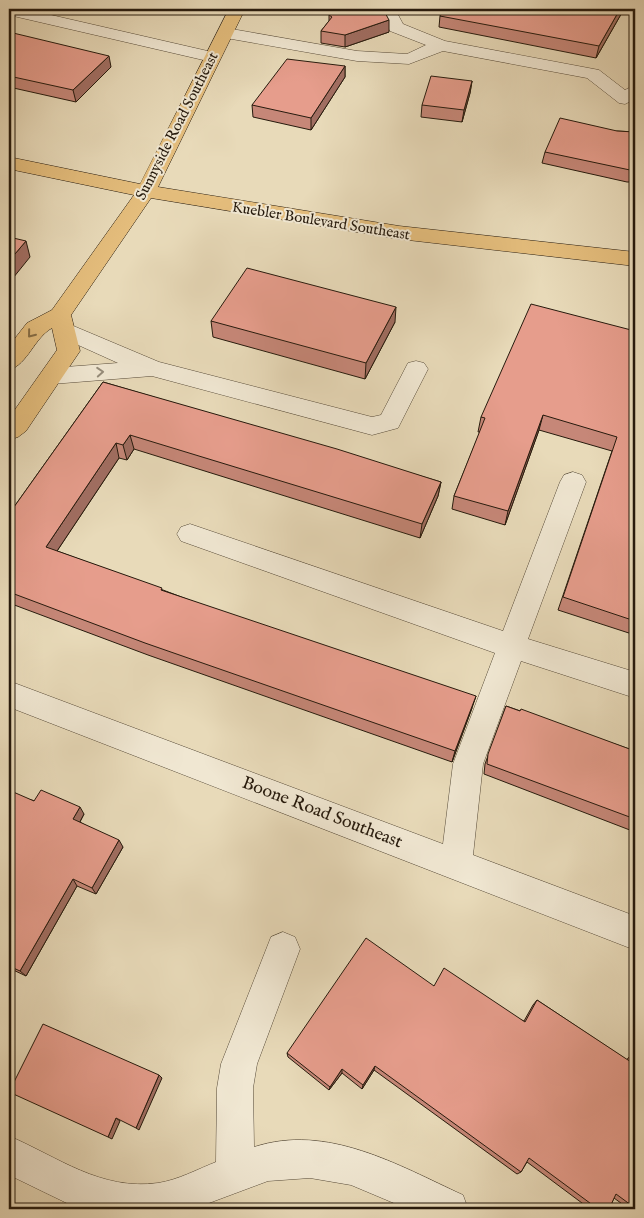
<svg xmlns="http://www.w3.org/2000/svg" width="644" height="1218" viewBox="0 0 644 1218" font-family="'IM FELL English',serif">
<style>
.lines{fill:none;stroke-linecap:round;stroke-linejoin:round}
.minor-casing{stroke:#564a38;stroke-width:1}
.major-casing{stroke:#261a0d;stroke-width:1}
.minor{fill:#f0e7d2;fill-rule:evenodd}
.major{fill:#e4bd7c;fill-rule:evenodd}
.wall{fill:#c68778;stroke:#261a0d}
.shaded-wall{fill:#a16e62;stroke:#261a0d}
.building{fill:#e69d8c;stroke:#261a0d}
.oneway{stroke:#856c44}
.oneway2{stroke:#958b79}
.labels{text-anchor:middle;dominant-baseline:central;stroke-width:4;stroke-linejoin:round;paint-order:stroke}
.far-street-label{font-size:15px;fill:#261a0d;stroke:#f0e7d2}
.street-label{font-size:18px;fill:#261a0d;stroke:#f0e7d2}
</style>
<rect width="100%" height="100%" fill="#e8dab9"/>
<filter id="stains"><feTurbulence type="fractalNoise" baseFrequency=".004" numOctaves="4"/><feColorMatrix values="0 0 0 0 .2 0 0 0 0 .09 0 0 0 0 .02 0 0 0 .5 -.17"/></filter>
<radialGradient id="worn" r=".72"><stop offset=".6" stop-color="#630" stop-opacity="0"/><stop offset="1" stop-color="#630" stop-opacity=".3"/></radialGradient>
<g class="lines">
<g class="minor-casing">
<g id="minor">
<path d="M9,9H25L212,52L218,53L221,57L218,61L212,62L9,15Z"/>
<path d="M379,9H395L403,24L445,41L599,70L625,90L635,85V99L625,104L619,103L587,78L443,51L409,64L357,61L226,38L220,37L218,33L220,29L226,28L357,51L407,54L426,45L390,31Z"/>
<path d="M64,322L159,362L372,417L381,415L408,363L416,361L424,363L428,369L398,428L372,435L152,376L52,384L44,382L40,376L44,370L52,368L118,363L56,335L53,330L56,325Z"/>
<path d="M573,472L582,475L586,482L528,639L635,672V698L521,661L483,764L473,855L635,916V950L9,707V681L443,844L453,764L495,653L181,541L177,534L181,527L190,524L503,631L560,482L564,475Z"/>
<path d="M283,932L295,937L300,949L257,1064L253,1088L254,1147C327,1123 398,1165 463,1195L468,1209H408L351,1185L310,1178L268,1181L193,1209H79L9,1175V1136C58,1157 101,1191 158,1183C178,1180 198,1169 216,1162L217,1088L221,1064L271,937Z"/>
</g>
</g>
<g class="major-casing">
<path id="major" d="M229,9H245L158,187L399,226L635,252V266L399,239L151,198L71,315L80,351L26,431L18,437L9,440V418L57,350L52,328C34,338 28,364 9,370V346L27,323L52,310L134,195L9,169V157L140,184Z"/>
</g>
<use href="#minor" class="minor"/>
<use href="#major" class="major"/>
</g>
<g class="wall">
<path d="M329,9L389,32L345,47L321,43V31L329,21Z"/>
<path d="M624,9L596,58L439,27L440,16Z"/>
<path d="M9,32L111,67L76,102L9,87Z"/>
<path d="M345,66V77L311,130L253,117L252,105Z"/>
<path d="M472,81L470,93L462,122L421,117L422,105Z"/>
<path d="M617,131L635,132V182H627L542,163L545,152Z"/>
<path d="M211,321L395,322L365,379L213,337Z"/>
<path d="M635,331L630,495L635,496V635L558,610L612,451L539,430L505,525L452,509L454,496L480,432H478L481,417Z"/>
<path d="M103,382L441,482L438,496L420,538L134,449L127,460L119,458L57,551L163,590L472,708L452,762L148,655L9,603V514Z"/>
<path d="M506,706L635,751V832L484,774L485,764Z"/>
<path d="M9,794L84,814L80,822L123,847L96,894L77,886L26,976L9,968Z"/>
<path d="M434,986L524,1021L533,1005L537,1000L627,1060L628,1058L635,1054V1209H629L614,1198L609,1209H590L527,1162L521,1172L517,1174L374,1070L362,1089L342,1073L329,1090L288,1057L287,1053Z"/>
</g>
<g class="shaded-wall">
<path d="M97,9H111L97,12Z"/>
<path d="M620,9H624L596,58L599,46Z"/>
<path d="M389,20V32L345,47V35Z"/>
<path d="M109,56L111,67L76,102L73,90Z"/>
<path d="M345,66V77L311,130V118Z"/>
<path d="M472,81L470,93L462,122L464,110Z"/>
<path d="M26,241L30,257L9,283V261Z"/>
<path d="M396,307L395,322L365,379L366,363Z"/>
<path d="M543,415L539,430L505,525L508,511Z"/>
<path d="M130,435L134,449L127,460L123,445Z"/>
<path d="M116,443L119,458L51,560L46,547Z"/>
<path d="M441,482L438,496L420,538L422,524Z"/>
<path d="M476,696L472,708L452,762L455,751Z"/>
<path d="M80,807L84,814L77,827L73,819Z"/>
<path d="M119,840L123,847L96,894L92,888Z"/>
<path d="M73,879L77,886L26,976L20,971Z"/>
<path d="M375,1066L374,1070L362,1089L363,1085Z"/>
<path d="M342,1069V1073L329,1090L330,1087Z"/>
<path d="M159,1075L162,1078L139,1130L136,1128Z"/>
<path d="M116,1118L120,1121L112,1139L108,1137Z"/>
</g>
<g class="building">
<path d="M329,9H383L389,20L345,35L321,31L332,17L329,15Z"/>
<path d="M442,9H620L599,46L440,16Z"/>
<path d="M9,32L109,56L73,90L9,76Z"/>
<path d="M287,59L345,66L311,118L252,105Z"/>
<path d="M431,76L472,81L464,110L422,105Z"/>
<path d="M560,118L617,131L635,132V170H630L545,152Z"/>
<path d="M9,237L26,241L9,261Z"/>
<path d="M247,268L396,307L366,363L211,321Z"/>
<path d="M531,304L635,331V478L630,495L635,496V621L563,597L617,437L543,415L508,511L454,496L485,418L481,417Z"/>
<path d="M103,382L337,449L441,482L422,524L130,435L123,445L116,443L46,547L162,588L161,590L476,696L455,751L145,643L9,592V514Z"/>
<path d="M506,706L520,711L521,709L635,751V819L487,764L488,754Z"/>
<path d="M41,790L80,807L73,819L119,840L92,888L73,879L20,971L9,966V794L11,791L34,801Z"/>
<path d="M366,938L434,986L444,968L525,1022L537,1000L631,1062L635,1054V1208L616,1194L609,1209H598L529,1158L521,1172L375,1066L363,1085L342,1069L330,1087L287,1053Z"/>
<path d="M43,1024L159,1075L136,1128L116,1118L108,1137L9,1092Z"/>
</g>
<defs><path id="oneway-chevron" d="M-2-3.5L2.5 0L-2 3.5" fill="none" stroke-width="1.6" stroke-linecap="round" stroke-linejoin="round" transform="scale(1.25)"/></defs>
<use class="oneway" href="#oneway-chevron" transform="translate(31 334) rotate(129)"/>
<use class="oneway2" href="#oneway-chevron" transform="translate(100 372) rotate(-4)"/>
<g class="labels">
<g class="far-street-label">
<text transform="translate(177 126) rotate(-63)">Sunnyside Road Southeast</text>
<text transform="translate(321 221) rotate(9)">Kuebler Boulevard Southeast</text>
</g>
<g class="street-label">
<text transform="translate(322 813) rotate(21)">Boone Road Southeast</text>
</g>
</g>
<rect width="644" height="1218" fill="none" stroke="#e8dab9" stroke-width="30"/>
<rect x="10" y="10" width="624" height="1198" fill="none" stroke="#261a0d" stroke-width="2.5"/>
<rect x="15" y="15" width="614" height="1188" fill="none" stroke="#261a0d"/>
<rect width="100%" height="100%" filter="url(#stains)"/>
<rect width="100%" height="100%" fill="url(#worn)"/>
</svg>
